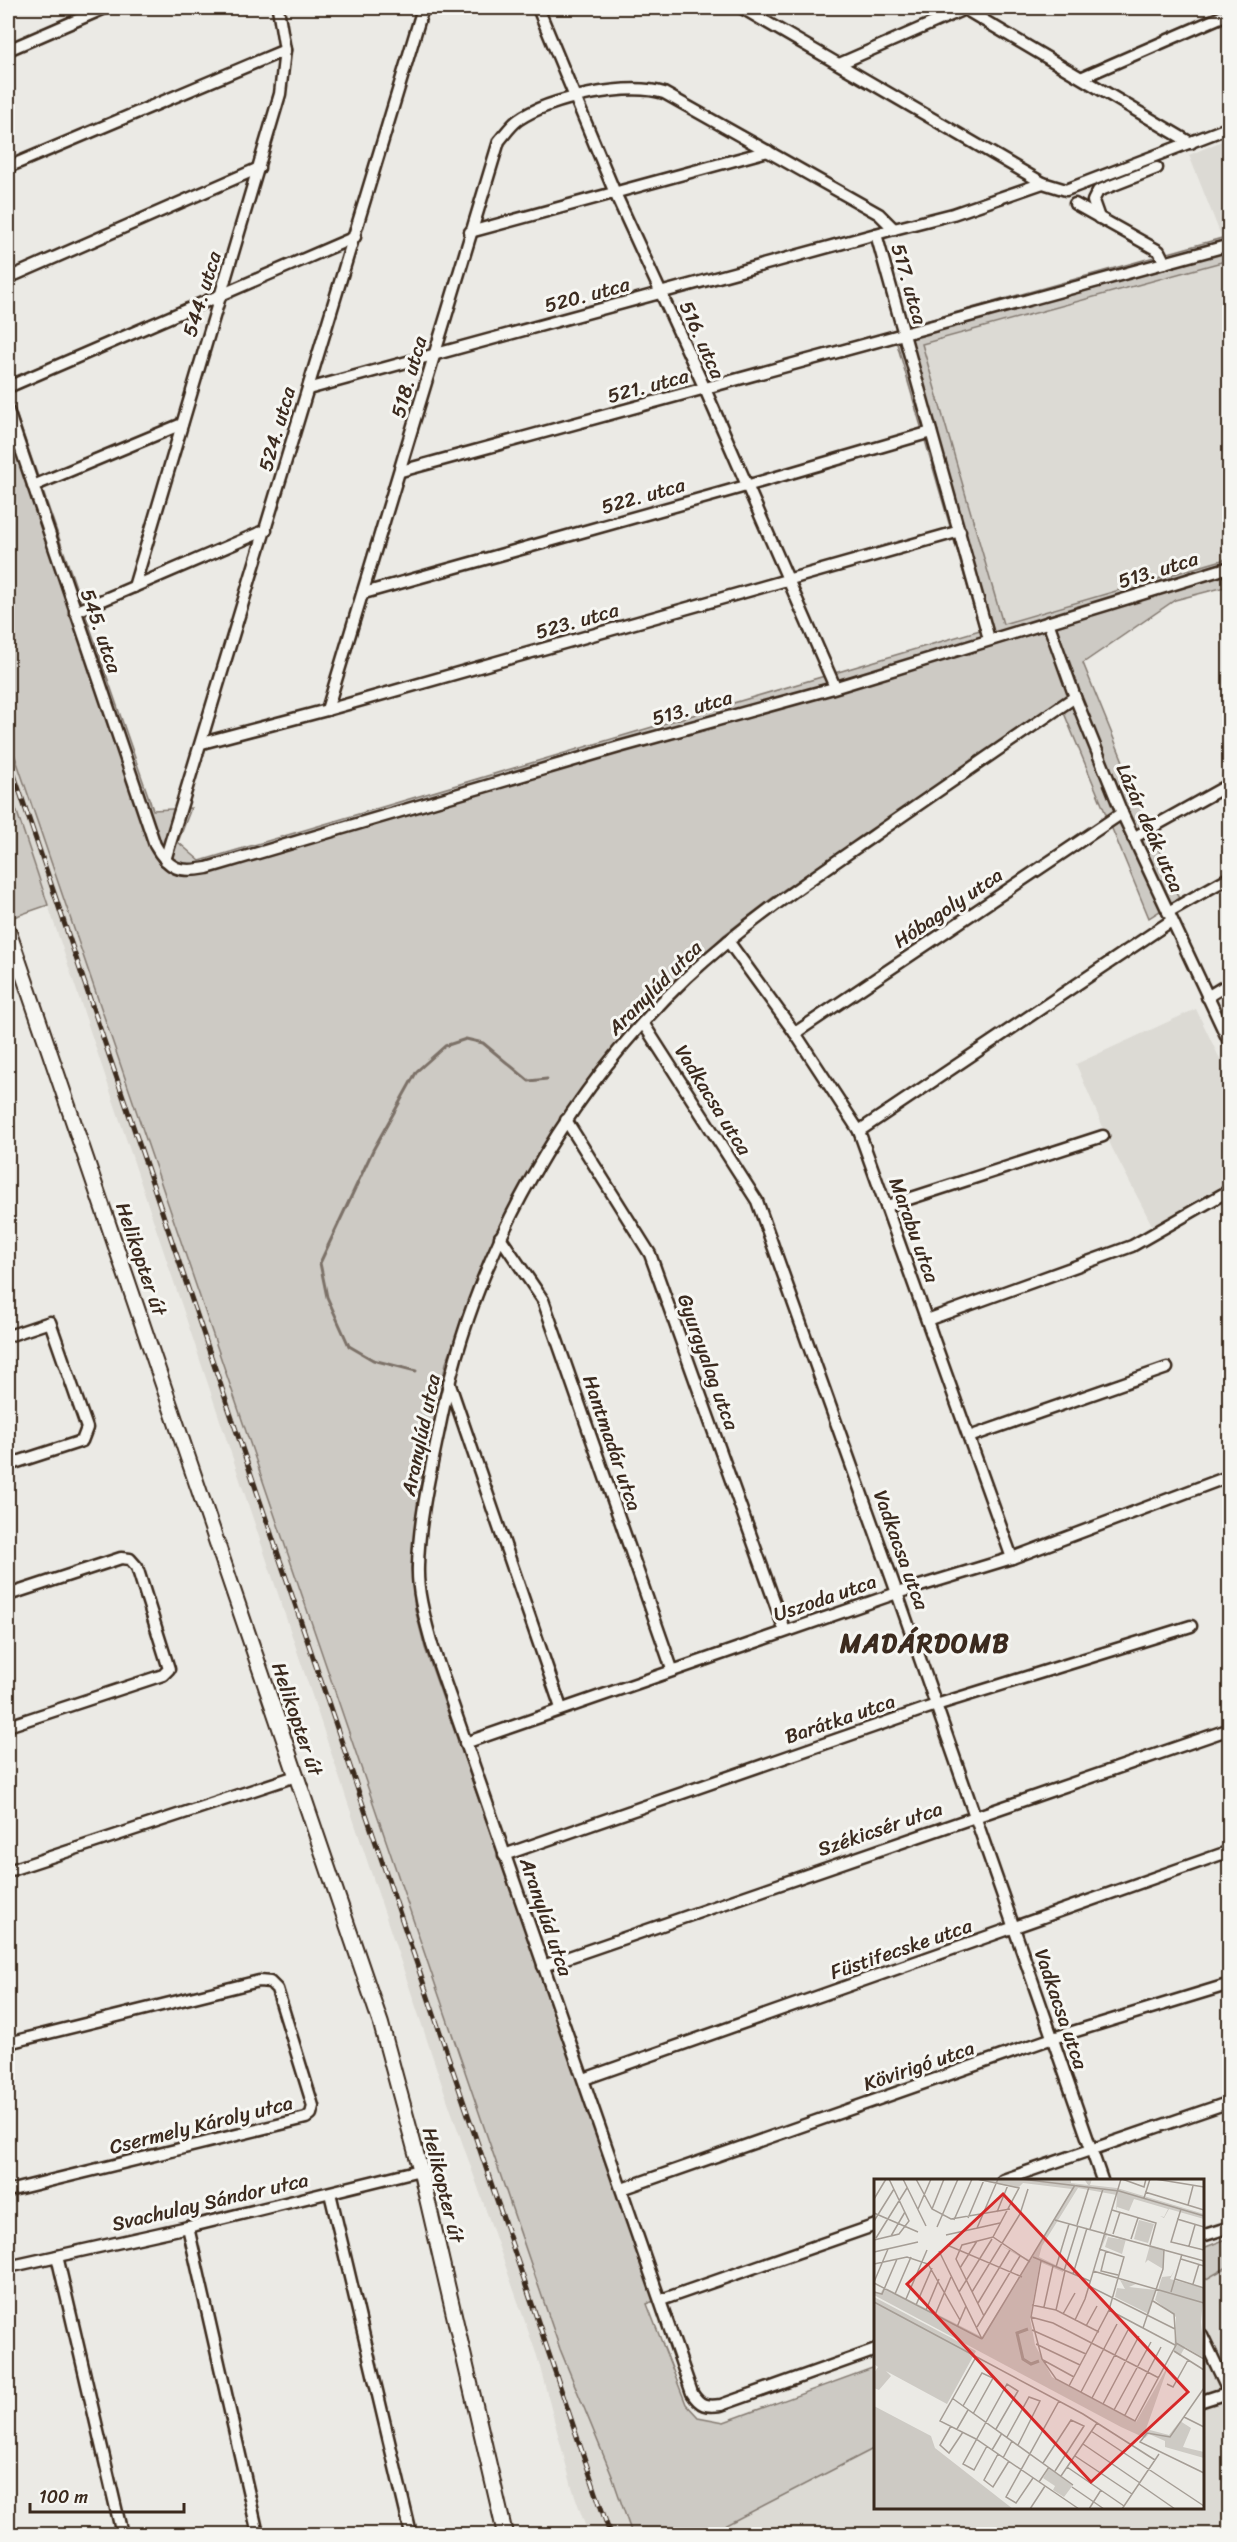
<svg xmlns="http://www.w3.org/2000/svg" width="1237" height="2542" viewBox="0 0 1237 2542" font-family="Sriracha,sans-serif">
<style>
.built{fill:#dcdad4}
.green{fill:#cdcac4;stroke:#847a71;stroke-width:1.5}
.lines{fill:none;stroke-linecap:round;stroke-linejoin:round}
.stream{stroke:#7c7167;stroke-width:3}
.minor-casing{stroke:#3b2a1e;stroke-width:15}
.tertiary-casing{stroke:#3b2a1e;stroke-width:18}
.minor{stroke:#f6f6f2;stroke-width:10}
.tertiary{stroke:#f6f6f2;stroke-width:14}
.rail-casing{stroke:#3b2a1e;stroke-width:5}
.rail{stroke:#f6f6f2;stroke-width:3;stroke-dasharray:9;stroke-linecap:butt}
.labels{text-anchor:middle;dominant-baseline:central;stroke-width:6;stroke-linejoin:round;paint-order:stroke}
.street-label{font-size:20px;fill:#3b2a1e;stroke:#f6f6f2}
.district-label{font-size:26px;font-weight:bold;letter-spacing:1.5px;fill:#3b2a1e;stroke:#f6f6f2}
.inset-river{fill:none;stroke:#a8a198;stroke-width:3}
.inset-road{fill:none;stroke:#a59d95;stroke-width:1.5}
.view{fill:#d62828;fill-opacity:0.15;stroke:#d62828;stroke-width:3}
.inset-edge{fill:none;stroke:#3b2a1e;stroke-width:3}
</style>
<rect width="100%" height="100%" fill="#ebeae5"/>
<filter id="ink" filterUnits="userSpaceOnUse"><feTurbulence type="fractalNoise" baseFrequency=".0167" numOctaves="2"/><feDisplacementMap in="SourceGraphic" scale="12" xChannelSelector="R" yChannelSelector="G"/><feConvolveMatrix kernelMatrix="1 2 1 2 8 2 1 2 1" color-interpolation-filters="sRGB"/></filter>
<g filter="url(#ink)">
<g class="built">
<path d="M1229,138V256L1189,155Z"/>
<path d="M1229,260V558L1003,624L922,344Z"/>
<path d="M8,736L560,2349L612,2476L632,2534H588L572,2487L537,2356L440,2079L8,785Z"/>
<path d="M1196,1009L1229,1078V1183L1153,1227L1112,1148L1076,1064Z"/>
<path d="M1229,2266V2534H723L720,2528L875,2448L876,2508H1202L1203,2281Z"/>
</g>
<g class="green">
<path d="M1222,238L1229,260L922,344L1003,624L1229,558V586L1175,600L1083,663L1179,899L1149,918L1059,701L776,895L724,935L634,1022L593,1072L558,1124L494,1237L446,1363L420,1488L411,1568L415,1609L425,1648L656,2300L647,2304L686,2404L698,2417L724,2422L875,2367V2448L720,2528L723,2534H632L612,2476L560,2349L8,736V390L153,810L191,808L178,842L200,861L980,630L893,330Z"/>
<path d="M8,785L48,905L8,919Z"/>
<path d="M1229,2238V2266L1203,2281V2248Z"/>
</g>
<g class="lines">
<path class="stream" d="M416,1371L373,1360L349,1346L327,1297L320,1263L373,1150L417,1071L445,1046L466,1039L483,1043L529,1081L547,1079"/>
<g class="minor-casing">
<g id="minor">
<path d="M538,8L615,193L705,389L835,687"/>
<path d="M742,8L1043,183"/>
<path d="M963,8L1191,143"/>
<path d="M8,50L105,8"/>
<path d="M839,64L967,8"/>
<path d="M1083,77L1230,13"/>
<path d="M8,167L285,50"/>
<path d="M1075,204L1159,251L1165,263"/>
<path d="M1099,218L1093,201L1098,191L1157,168"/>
<path d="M894,229L953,214L1043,183L1066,190L1230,127"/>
<path d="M470,232L768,151"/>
<path d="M8,278L259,168"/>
<path d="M8,387L355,237"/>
<path d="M308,389L876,234"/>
<path d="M8,411L155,845C169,870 180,873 207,868L619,747L830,689L1230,567"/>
<path d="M401,471L1230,245"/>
<path d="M33,486L182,424"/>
<path d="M134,587L280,94L285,50L278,8"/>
<path d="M364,593L746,486L931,432"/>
<path d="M75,612L266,530"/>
<path d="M1048,622L1075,697L1122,813L1230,1044"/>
<path d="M327,710L499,141C505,134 511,125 518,120C549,98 628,82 664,93L879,214L894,229L876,234L989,639"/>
<path d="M202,743L327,710L960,531"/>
<path d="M1133,838L1230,784"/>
<path d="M165,860L423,8"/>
<path d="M1168,912L1230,877"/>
<path d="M728,941L795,1033L859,1131L1012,1558"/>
<path d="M1207,997L1230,983"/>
<path d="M643,1023L757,1201L897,1593L1102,2180"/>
<path d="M795,1033L1122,813"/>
<path d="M566,1120L650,1254L785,1631"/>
<path d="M859,1131L1171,921"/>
<path d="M887,1206L1103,1136"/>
<path d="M500,1237L543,1300L672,1669"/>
<path d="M927,1320L1132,1246L1230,1190"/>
<path d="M8,1336L50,1322L87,1428L82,1441L8,1465"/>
<path d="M449,1382L561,1708"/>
<path d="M969,1437L1167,1368"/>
<path d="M8,1595L121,1558L130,1559L137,1567L169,1669L163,1675L8,1726"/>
<path d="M465,1743L897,1593L1012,1558L1230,1476"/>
<path d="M504,1855L936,1705L1191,1626"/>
<path d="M8,1871L296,1776"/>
<path d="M543,1966L1230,1729"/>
<path d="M8,2043L259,1981L270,1982L277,1989L313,2106L311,2114L306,2118L8,2191"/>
<path d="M584,2079L1230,1851"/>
<path d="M1003,2180L1230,2102"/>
<path d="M622,2189L1053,2038L1230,1984"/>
<path d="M330,2193L411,2534"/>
<path d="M188,2227L258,2534"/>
<path d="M1202,2236L1230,2227"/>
<path d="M57,2256L122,2534"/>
<path d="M8,2267L188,2227L420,2170"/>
<path d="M661,2300L876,2225"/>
<path d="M1202,2335L1229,2392"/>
<path d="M876,2350L721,2405C706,2407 700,2406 692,2393L432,1645C425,1619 417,1593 418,1566C419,1516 432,1465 442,1415C476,1249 565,1094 687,977C744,924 808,881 873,836C940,790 1007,743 1075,697"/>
<path d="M1202,2401L1230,2392"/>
</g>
</g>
<g class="tertiary-casing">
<path id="tertiary" d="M8,930L381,2024L419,2164L505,2534"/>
</g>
<use href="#minor" class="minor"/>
<use href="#tertiary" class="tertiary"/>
<g class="rail-casing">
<path id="rail" d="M8,757L610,2534"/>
</g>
<use href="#rail" class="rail"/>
</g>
</g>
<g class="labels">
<g class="street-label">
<text transform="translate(909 284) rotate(74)">517. utca</text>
<text transform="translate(202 294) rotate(-73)">544. utca</text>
<text transform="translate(587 295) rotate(-15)">520. utca</text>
<text transform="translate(702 340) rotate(66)">516. utca</text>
<text transform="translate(409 377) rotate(-74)">518. utca</text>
<text transform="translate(648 386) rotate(-15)">521. utca</text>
<text transform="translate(277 429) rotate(-74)">524. utca</text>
<text transform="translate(643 496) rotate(-16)">522. utca</text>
<text transform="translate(1158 570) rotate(-17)">513. utca</text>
<text transform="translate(577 621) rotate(-16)">523. utca</text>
<text transform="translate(101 631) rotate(71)">545. utca</text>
<text transform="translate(692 708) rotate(-16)">513. utca</text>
<text transform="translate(1150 828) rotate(66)">Lázár deák utca</text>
<text transform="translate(948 908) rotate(-34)">Hóbagoly utca</text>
<text transform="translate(655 988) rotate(-45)">Aranylúd utca</text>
<text transform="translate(713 1100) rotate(58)">Vadkacsa utca</text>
<text transform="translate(914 1230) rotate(70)">Marabu utca</text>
<text transform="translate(141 1259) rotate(71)">Helikopter út</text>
<text transform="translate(708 1362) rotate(70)">Gyurgyalag utca</text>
<text transform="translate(421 1435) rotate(-78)">Aranylúd utca</text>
<text transform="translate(612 1443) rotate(71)">Hantmadár utca</text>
<text transform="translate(901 1550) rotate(70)">Vadkacsa utca</text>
<text transform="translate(825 1598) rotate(-19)">Uszoda utca</text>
<text transform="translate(297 1719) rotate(71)">Helikopter út</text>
<text transform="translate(840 1719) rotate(-19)">Barátka utca</text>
<text transform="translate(880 1829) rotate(-19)">Székicsér utca</text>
<text transform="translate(546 1917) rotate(71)">Aranylúd utca</text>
<text transform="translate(901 1949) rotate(-19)">Füstifecske utca</text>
<text transform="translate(1061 2009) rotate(71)">Vadkacsa utca</text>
<text transform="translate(919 2066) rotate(-19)">Kövirigó utca</text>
<text transform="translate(201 2125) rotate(-14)">Csermely Károly utca</text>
<text transform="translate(443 2185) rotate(76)">Helikopter út</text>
<text transform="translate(210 2202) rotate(-13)">Svachulay Sándor utca</text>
</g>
<g class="district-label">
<text x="925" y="1643">MADÁRDOMB</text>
</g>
</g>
<g transform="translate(874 2179)">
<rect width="330" height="330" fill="#ebeae5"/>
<path d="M99,0H197V4L214,6L210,0H218L216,6L243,9L330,35V40L295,30L290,39L286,37L290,38L294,30L260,20L255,32L243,28L242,32L243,16L204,9L168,67L165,78L190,90L189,93L166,83L156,139L161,166L178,198L262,243L295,185L272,250L295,256L306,242L317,249L309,268L330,273V279L291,268V262L275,255L271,259L247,248L0,116V112L6,115L10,108L108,158L155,83L126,66L156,81L198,10L149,4L144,9ZM265,41L280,45L274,64L260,60ZM231,54L252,60L248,75L231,68L234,58L251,61L233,56L227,70ZM276,66L290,70L289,90L274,81L271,84ZM301,90L296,100L330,109L327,143L330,179L311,168L306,177L300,173L302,138L281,121L288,98L297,97ZM246,101L262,105L255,108L282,111L275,135L241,118L243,109L251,110ZM0,118L102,172L73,225L12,192L17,197L5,211L0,209V194L4,188L0,185ZM0,227L57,257L61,269L139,330H0ZM175,289L199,306L190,318L179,311L181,307L169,299Z" fill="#cdcac4"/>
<path class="inset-river" d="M154,150L143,154L149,180L157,185L165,182"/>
<path class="inset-road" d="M29,0L52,47M42,0L58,30L77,40L136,30M103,0L145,9L119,58M147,0L245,12L330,37M248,0L270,8L272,0M281,0L330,8M271,13L330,31M270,19L276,0M0,20L12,0M314,26L319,7M44,30L57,0M58,30L70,0M307,30L297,63L330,71M238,31L282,44L276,66M123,33L134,6M0,34L44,53M94,39L110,1M303,40L330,48M80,41L98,0M181,41L330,82M0,42L20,10M203,46L215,8M63,48L84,0M103,49L124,0M216,50L229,10M239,55L246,33M72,56L126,44M17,57L31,33M2,59L33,9M257,60L264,39M0,61L25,55L35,42L15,0M73,66L148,98M315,67L321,46M65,72L108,160M232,72L227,92L244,96M0,73L44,63M159,78L216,102M307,80L330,87M167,82L157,138L168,180L182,200L261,242L302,166L300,135L279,122M0,85L33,78L54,85L86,141M182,88L195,45M86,89L103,62M190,92L204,47M219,92L330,124M199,95L213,49M301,100L330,109M0,103L14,70M0,104L108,160M319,105L325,85M215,107L301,150M0,113L8,115L23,80M85,113L118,60M98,113L146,35L154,10M297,113L308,75M21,115L37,78M32,120L53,71M0,123L209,235L281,281M104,124L136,71M42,126L58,89M158,126L182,131L225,153M170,128L179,87M52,131L65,100M182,131L191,92M235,131L301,166M189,135L201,114M61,136L77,98M110,137L82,80L88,66L119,58L156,83M157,138L179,144L285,199M201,141L211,120L247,0M212,147L223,127M83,148L92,127M103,148L146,77M269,149L289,90L290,70M158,151L212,175M108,160L201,6M302,164L330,180M162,165L206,186M300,172L330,191M102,178L66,242L102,260L205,330M169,181L200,198M293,205L299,208L314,181M195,207L235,131L250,78L225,70M330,209L296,258L273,254L266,263L330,294M207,213L243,145M78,219L199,306M218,219L254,151M229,225L265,157M89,227L108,194L119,199L99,235M240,231L277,163M251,236L287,168M310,238L330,248M77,247L66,266L75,274L89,253M83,250L94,231M217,252L330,327M133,258L155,218L166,222L144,266M209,265L266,304M113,267L100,291L89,285L133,205L144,212L122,250M118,271L128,254M124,275L110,301L119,308L135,282M201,277L258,315M129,279L138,262M169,284L197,241L210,247L181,292M193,288L250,327M187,297L223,244M159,299L142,324L132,318L185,222M165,303L175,288M265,305L301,330M198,308L230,330M156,330L171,307M215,330L227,311M248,330L285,275"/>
<path class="view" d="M129,15L314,213L217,303L33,105Z"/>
<rect width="330" height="330" class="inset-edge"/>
</g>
<rect width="1237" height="2542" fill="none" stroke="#f6f6f2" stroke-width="30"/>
<rect x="15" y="15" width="1207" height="2512" fill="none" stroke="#3b2a1e" stroke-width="2" filter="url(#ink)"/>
<path d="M30 2503v9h154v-9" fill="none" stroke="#3b2a1e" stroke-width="3"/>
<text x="39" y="2503" font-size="18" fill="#3b2a1e" stroke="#f6f6f2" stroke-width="4.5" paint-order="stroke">100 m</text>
</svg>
